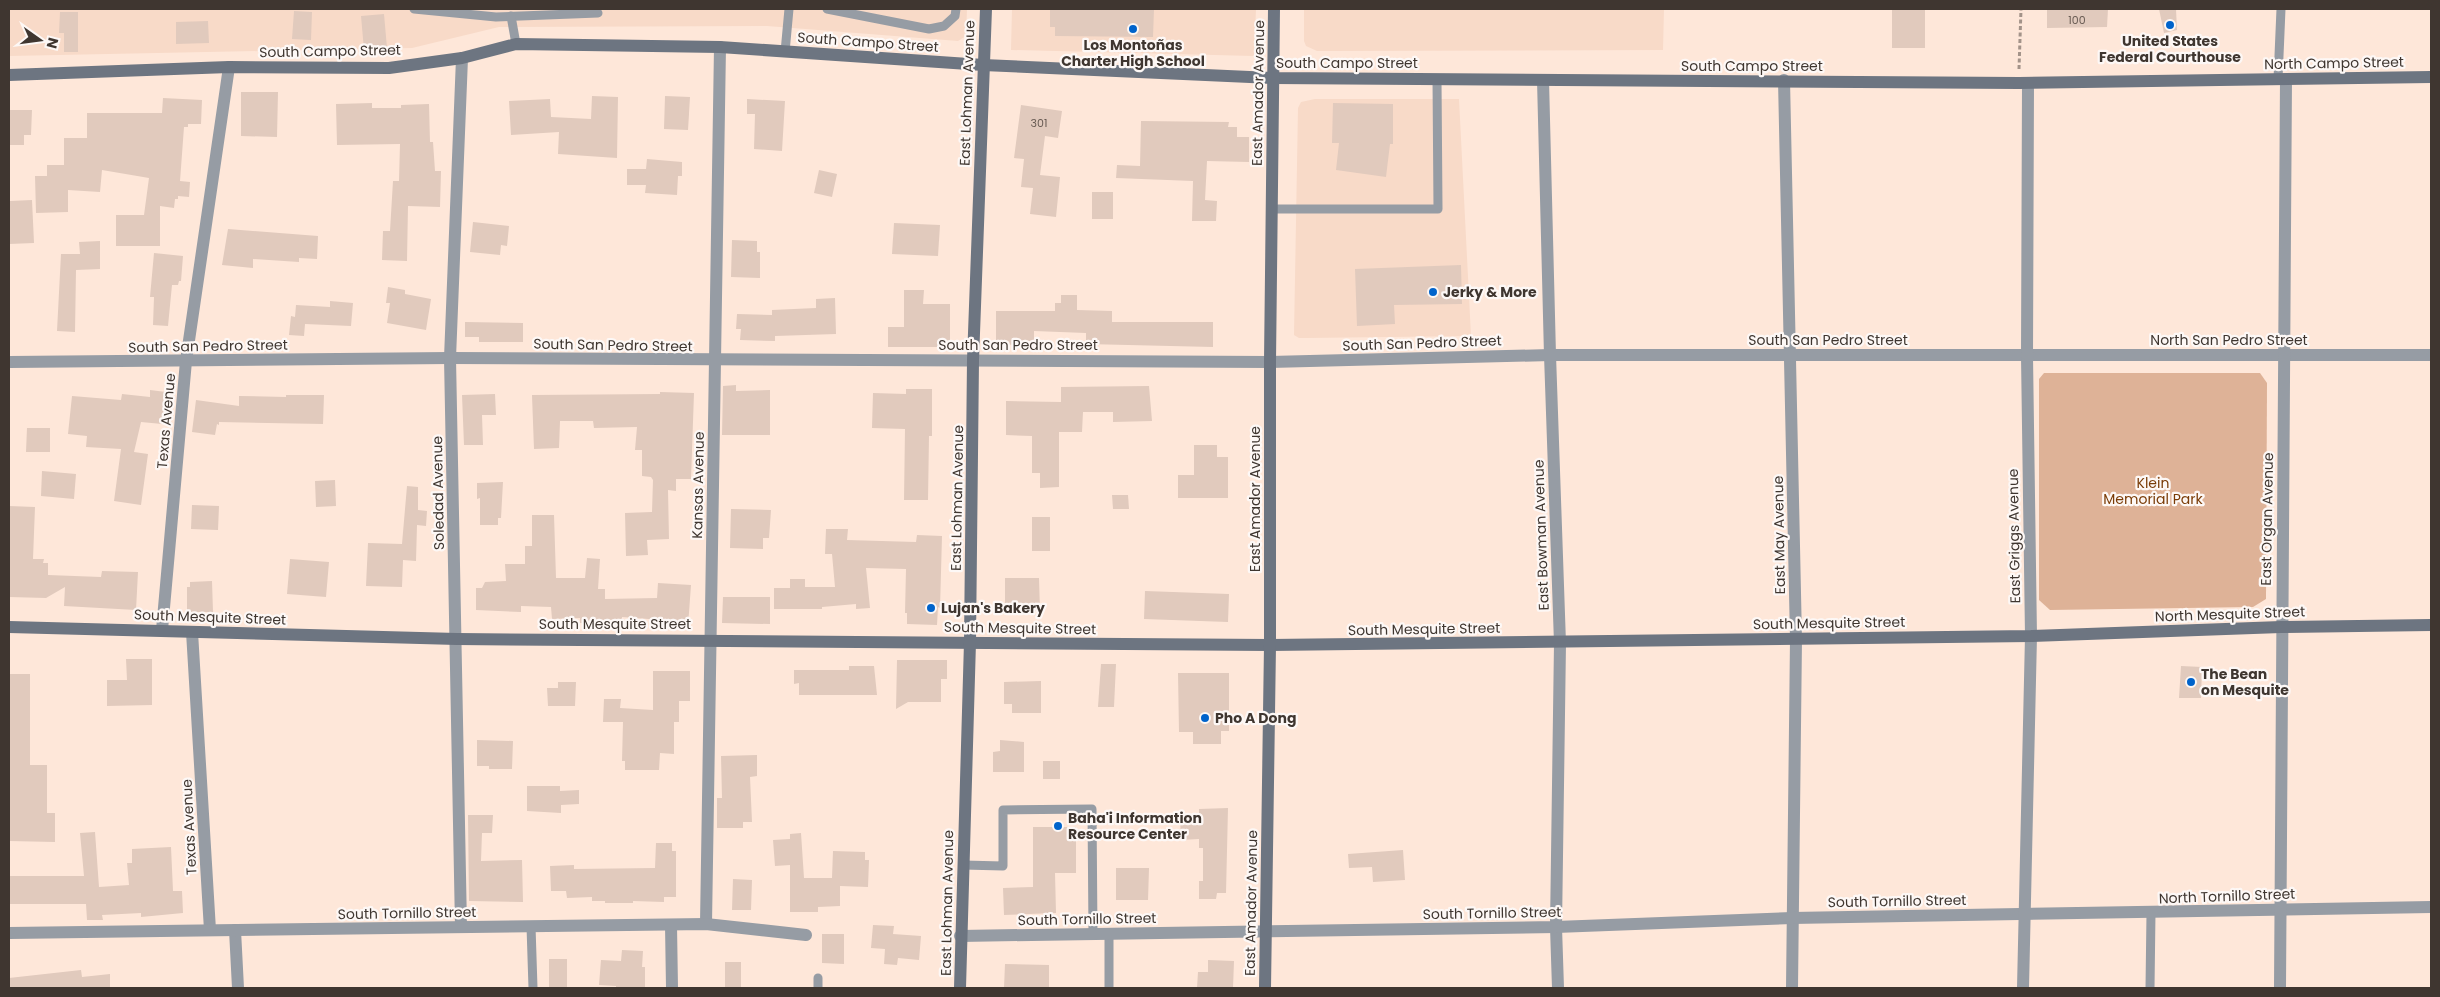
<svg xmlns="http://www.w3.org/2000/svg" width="2440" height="997" viewBox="0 0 2440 997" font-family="Poppins,sans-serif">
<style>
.built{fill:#f8dac8}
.green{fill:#deb297}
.building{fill:#e1cabd}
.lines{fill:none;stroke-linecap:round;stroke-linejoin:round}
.path{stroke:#a39389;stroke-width:3;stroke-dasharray:4 2.5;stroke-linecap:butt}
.lane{stroke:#969ca4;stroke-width:9}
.street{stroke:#969ca4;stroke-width:12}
.secondary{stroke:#6d7581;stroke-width:12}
.poi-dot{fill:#0063cb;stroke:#fdf8f6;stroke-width:2}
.labels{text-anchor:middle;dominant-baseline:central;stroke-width:4.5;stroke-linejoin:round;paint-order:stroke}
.number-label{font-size:11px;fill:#685b53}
.poi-label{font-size:14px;font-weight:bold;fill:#3f3630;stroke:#fdf8f6;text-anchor:start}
.street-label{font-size:14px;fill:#3f3630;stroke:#fdf8f6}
.park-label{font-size:14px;fill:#7a3c07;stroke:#fdf8f6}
</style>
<rect width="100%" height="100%" fill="#fee7d9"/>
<g class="built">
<path d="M9,9H967L966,36L958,41L767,26L499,27L412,48L9,56Z"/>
<path d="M1012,9H1256L1254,56L1011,50Z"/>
<path d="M1304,9H1664L1663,50L1317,51L1306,46L1304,41Z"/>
<path d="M1315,99H1459L1471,336L1307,338H1299L1294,335L1298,108L1301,102Z"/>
</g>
<path class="green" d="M2044,373H2260L2267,383L2266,599L2253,607L2050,610L2039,600V379Z"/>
<g class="building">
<path d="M1050,9H1154L1153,37L1055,36V27H1050Z"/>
<rect x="1892" y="9" width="33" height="39"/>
<path d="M2047,9H2108L2107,27L2047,28Z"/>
<path d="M2159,9H2176L2177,30L2164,33Z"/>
<path d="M294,11L312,12L311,40L292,39Z"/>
<path d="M60,12H78V52H64V33H59Z"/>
<path d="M384,14L387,48L364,50L361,16Z"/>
<path d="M208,21L209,43L176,44V22Z"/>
<path d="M241,92H278L277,137L241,136Z"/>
<path d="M592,96L618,97L617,158L558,154L559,132L511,135L509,101L550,99L551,117L591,119Z"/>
<path d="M665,96L690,97L688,130L664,129Z"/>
<path d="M163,98L202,100L201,124H188V127H184L180,181L190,182L189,197L178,196V199H175L174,208L160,206V246H116V215H144L149,178L102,170L100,192L68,190V212L36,213L35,176H47V165H64V138H87V113H162Z"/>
<path d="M747,99L785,101L782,151L754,149L755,114H747Z"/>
<path d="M372,103V108H401V105L429,104L430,142H433L435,171H441L440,207L408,206L407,261L382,260L383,231H390L393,181H399L400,144L337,145L336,104Z"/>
<path d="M1333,103L1393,104V144H1390L1386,177L1336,170L1339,143H1332Z"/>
<path d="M1021,105L1062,111L1058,138L1045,136L1040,175L1060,177L1056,217L1030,214L1033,188L1021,187L1024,159L1014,158Z"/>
<path d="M9,110H32L31,135H24V145H9Z"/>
<path d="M1141,121L1229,122L1228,127H1237V137H1249V162L1207,161L1205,200L1217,201L1216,221H1192L1193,181L1116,178L1117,165L1140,166Z"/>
<path d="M647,159L682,162V176H678L677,195L645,193L646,185H627V169H646Z"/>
<path d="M819,170L837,174L832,197L814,193Z"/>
<rect x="1092" y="192" width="21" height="27"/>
<path d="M32,200L34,243L9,244L10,201Z"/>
<path d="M473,222L509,226L507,246L501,245L500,255L470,252Z"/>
<path d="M894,223L940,225L938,256L892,254Z"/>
<path d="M228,229L318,236L317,259L299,258V262L253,259V268L222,265Z"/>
<path d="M732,240L757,241V252H760V278L731,277Z"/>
<path d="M100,241V269L76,270L75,332L57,331L61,254H80L79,242Z"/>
<path d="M154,253L183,256L181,281H179L178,285H172L168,326L153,325L154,297H150Z"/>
<path d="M1461,265L1462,304L1394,305L1395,324L1357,326L1355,269Z"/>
<path d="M388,287L405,290V294L431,299L426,330L387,323L390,303H386Z"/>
<path d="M904,290H924L923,304H950V341L946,340V347H888V327H904Z"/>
<path d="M1061,295H1077V310L1112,311V322H1213V347L1086,344V333L1034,331V344L996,345V311H1055V303H1061Z"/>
<path d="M835,298L836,334L775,336V341L740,340L741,329H736L737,314L772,315V310L816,308V299Z"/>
<path d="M330,301L353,303L351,326L305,324L304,336L289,335L291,316L295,317L296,305L330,307Z"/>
<path d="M465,322L523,323V342H479V337H465Z"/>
<path d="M736,385V391L770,390V435H722L723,386Z"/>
<path d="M1149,386L1152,421L1113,422V412H1083L1082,432H1059V487L1040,488V473H1032V436L1006,435V401L1061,402V387Z"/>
<path d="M906,389H932V436H929L928,500H904L905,429L872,428L873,393L906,394Z"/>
<path d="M150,390L166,392L162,424L141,422L134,452L148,454L141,505L114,501L121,449L86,447L87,436L68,434L72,396L121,400L122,394L150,397Z"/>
<path d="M660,392L694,393L691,479H676V491L668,490L669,539L647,540L648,555L626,556L625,513L652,512L653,480L651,477L642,476V450H635L637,427L594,428L593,421H560L559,448L534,449L532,395L660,394Z"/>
<path d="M495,394L496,415H482L483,445H464L462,395Z"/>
<path d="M286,395H324L323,424L219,422V425L217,424L215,435L192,432L196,400L239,406V396L286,397Z"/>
<path d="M27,428H50V452H26Z"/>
<path d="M1194,445H1217V457H1228V498H1178V475H1194Z"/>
<path d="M42,471L76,474L74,499L41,496Z"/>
<path d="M335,480L336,506L316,507L315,481Z"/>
<path d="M503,482L501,518H498V525H480V498L477,499V483Z"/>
<path d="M407,486L418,487V510L427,511L426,526L417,525L416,561L403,560L402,587L366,586L368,543L402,544Z"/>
<path d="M1112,495H1128L1129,509H1113Z"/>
<path d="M192,505L219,506L218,530L191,529Z"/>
<path d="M9,506L35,507L33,559H44L43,563H48V575L101,577L102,571L138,572L136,610L64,606L65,587L46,598L9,597Z"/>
<path d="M731,509L771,510L769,538H763V549L730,548Z"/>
<path d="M532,515H554L556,578H585L587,558L600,559L598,589H605V599L657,598L658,583L691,585L688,626L661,624L662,620L622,617V623H580V618L552,619L551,607L521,606V612L476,610V588H482L485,582L506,581L505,564H525V546H532Z"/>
<rect x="1032" y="517" width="18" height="34"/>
<path d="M826,529H848L847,540L916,542L917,535L942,536L940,608L938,607L937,625L907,624V613H905L906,569L866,568L870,608L856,609V604L822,607V609H774V588H790V579H805V587H835L832,554H825Z"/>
<path d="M290,559L329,562L326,597L287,594Z"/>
<path d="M1005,578H1039L1040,611L1005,612Z"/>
<path d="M212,581L213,612H187V587H190V582Z"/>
<path d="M1145,591L1229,594L1228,622L1144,619Z"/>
<path d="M723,597H770V624L722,623Z"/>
<path d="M126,659H152V705L107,706V680H127Z"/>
<path d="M897,660H947V679H941V702H908L896,709Z"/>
<path d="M1101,664H1116L1114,707H1098Z"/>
<path d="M849,666H874L877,695H799V683L794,684V670H849Z"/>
<path d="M2181,666L2202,667L2201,698H2179Z"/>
<path d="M653,671H690V701H679V722H674V754L660,753L659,770H625V761H622L623,722H603L604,699H621L620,708L653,710Z"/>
<path d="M1178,673H1229V731H1221V744H1193V732H1179Z"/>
<path d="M9,674H30V765H47V813H55V842L9,841Z"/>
<path d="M1041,681V713H1012V704H1004V682Z"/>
<path d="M558,682H576L575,706H548L547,688H558Z"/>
<path d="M477,740L513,741L512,769H489V766H477Z"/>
<path d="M1000,740L1024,742V772H993V752L1000,751Z"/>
<path d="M757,755V776L750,777L752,822H743V828H717V798H722L721,756Z"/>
<rect x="1043" y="761" width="17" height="18"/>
<path d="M527,786H560V791L579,790V804L561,805V813L527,811Z"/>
<path d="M1228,808L1226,893H1217L1216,899H1199V881H1203V848H1199V839L1181,840L1180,817L1199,815V809Z"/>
<path d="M468,815H493L492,833H482L481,861L522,860L523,902L469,901Z"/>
<path d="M1033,827H1076V873H1055L1056,913L1004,915L1003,888L1033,887Z"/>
<path d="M95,832L99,887L129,885L127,863H132V849L171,847L173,891H182L183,913L141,917V913L102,915L103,920H87L86,904H9V876H84L80,833Z"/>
<path d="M801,833L804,878H832L833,851L865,852V860H869L868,887L840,886V906L818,907V912H790V865L775,866L773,840L790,839V834Z"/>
<path d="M656,843H672V851H676V897H664V902L633,901V903H605V901H592V897L567,898L566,891H551L550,866L574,865V869L655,868Z"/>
<path d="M1403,850L1405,880L1373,882L1372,867L1349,868L1348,854Z"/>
<path d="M1116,868H1149L1148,900H1116Z"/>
<path d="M733,879L752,880L751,910H732Z"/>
<path d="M873,925L894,926L893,934L921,936L919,960L898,958L897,965L884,964L885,949L871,948Z"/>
<path d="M822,934H844V964L822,963Z"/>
<path d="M622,950L643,951L642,967H645V988H616V986L599,985L601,960L621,961Z"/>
<rect x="549" y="959" width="18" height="29"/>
<path d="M1208,960L1234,961L1233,988H1197L1198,972H1208Z"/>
<rect x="725" y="962" width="16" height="26"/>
<path d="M1005,964L1049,965V988H1004Z"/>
<path d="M81,970L82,977L110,974V988H9V978Z"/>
</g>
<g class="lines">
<path class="path" d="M2019,69L2021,9"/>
<g class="lane">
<path d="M414,9L496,17L598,13"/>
<path d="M827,9L929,29L944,26L955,16L956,9"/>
<path d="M511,16L516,44"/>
<path d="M785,52L789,9"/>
<path d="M2278,79L2281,9"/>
<path d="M1272,209H1438L1437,79"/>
<path d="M963,865L1003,866V810L1092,809L1093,934"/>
<path d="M531,926L533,988"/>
<path d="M818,988V978"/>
<path d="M1109,988V934"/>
<path d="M2150,988L2151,913"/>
</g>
<g class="street">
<path d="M1543,80L1550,355L1560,643L1556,927L1558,988"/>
<path d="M1784,80L1796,639L1792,988"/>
<path d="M9,362L450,358L1270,362L1550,355H2431"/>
<path d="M162,630L186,361L229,67"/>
<path d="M192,632L210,930"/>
<path d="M706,924L720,47"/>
<path d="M671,925L672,988"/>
<path d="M461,927L450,358L462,58"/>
<path d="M235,930L238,988"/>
<path d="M9,933L706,924L806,935"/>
<path d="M960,936L1556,927L1792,918L2431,907"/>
<path d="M2023,988L2031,636L2027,356L2028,83"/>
<path d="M2280,988L2286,79"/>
</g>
<g class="secondary">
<path d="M9,75L229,67L389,68L462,58L516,44L720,47L983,65L1273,78L2019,83L2431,77"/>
<path d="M9,627L457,639L1270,645L2031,636L2281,627L2431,625"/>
<path d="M960,988L970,642L973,360L986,9"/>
<path d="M1265,988L1270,645V362L1274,9"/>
</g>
</g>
<g class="poi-dot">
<circle cx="2170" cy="25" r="5"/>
<circle cx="1133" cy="29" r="5"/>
<circle cx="1433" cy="292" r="5"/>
<circle cx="931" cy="608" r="5"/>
<circle cx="2191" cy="682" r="5"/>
<circle cx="1205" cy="718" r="5"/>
<circle cx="1058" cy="826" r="5"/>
</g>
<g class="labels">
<g class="number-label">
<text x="2077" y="20">100</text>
<text x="1039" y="123">301</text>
</g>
<g class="poi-label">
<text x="2170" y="41" text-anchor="middle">United States<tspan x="2170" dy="16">Federal Courthouse</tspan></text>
<text x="1133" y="45" text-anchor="middle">Los Montoñas<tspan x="1133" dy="16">Charter High School</tspan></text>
<text x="1443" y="292">Jerky &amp; More</text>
<text x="941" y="608">Lujan's Bakery</text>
<text x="2201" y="674">The Bean<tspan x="2201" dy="16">on Mesquite</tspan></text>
<text x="1215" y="718">Pho A Dong</text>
<text x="1068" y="818">Baha'i Information<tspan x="1068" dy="16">Resource Center</tspan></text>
</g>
<g class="street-label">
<text transform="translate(868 42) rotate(4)">South Campo Street</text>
<text transform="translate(330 51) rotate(-1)">South Campo Street</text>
<text x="1347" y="63">South Campo Street</text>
<text transform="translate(2334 63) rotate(-1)">North Campo Street</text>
<text x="1752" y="66">South Campo Street</text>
<text transform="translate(967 93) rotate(-88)">East Lohman Avenue</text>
<text transform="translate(1258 93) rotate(-89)">East Amador Avenue</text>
<text x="1828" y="340">South San Pedro Street</text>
<text x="2229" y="340">North San Pedro Street</text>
<text transform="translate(1422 343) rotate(-2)">South San Pedro Street</text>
<text transform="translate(613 345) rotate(1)">South San Pedro Street</text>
<text x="1018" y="345">South San Pedro Street</text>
<text transform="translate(208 346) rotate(-1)">South San Pedro Street</text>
<text transform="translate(166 421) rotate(-85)">Texas Avenue</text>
<text transform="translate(698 485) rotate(-89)">Kansas Avenue</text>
<text transform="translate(438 493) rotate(-91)">Soledad Avenue</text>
<text transform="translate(957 498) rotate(-89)">East Lohman Avenue</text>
<text transform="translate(1255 499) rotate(-90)">East Amador Avenue</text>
<text transform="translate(2267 519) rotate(-89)">East Organ Avenue</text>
<text transform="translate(1541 535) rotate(-92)">East Bowman Avenue</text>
<text transform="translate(1779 535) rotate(-91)">East May Avenue</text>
<text transform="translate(2014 536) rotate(-91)">East Griggs Avenue</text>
<text transform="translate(2230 614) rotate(-2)">North Mesquite Street</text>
<text transform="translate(210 617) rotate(2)">South Mesquite Street</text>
<text transform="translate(1829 623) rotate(-1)">South Mesquite Street</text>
<text x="615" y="624">South Mesquite Street</text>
<text transform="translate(1020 628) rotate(1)">South Mesquite Street</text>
<text transform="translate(1424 629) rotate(-1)">South Mesquite Street</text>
<text transform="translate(189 827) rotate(-93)">Texas Avenue</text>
<text transform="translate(2227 896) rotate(-2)">North Tornillo Street</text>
<text transform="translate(1897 901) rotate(-1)">South Tornillo Street</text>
<text transform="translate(947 903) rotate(-89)">East Lohman Avenue</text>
<text transform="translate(1251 903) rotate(-89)">East Amador Avenue</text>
<text transform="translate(407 913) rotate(-1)">South Tornillo Street</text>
<text transform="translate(1492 913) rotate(-1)">South Tornillo Street</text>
<text transform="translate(1087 919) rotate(-1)">South Tornillo Street</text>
</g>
<g class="park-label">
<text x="2153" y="483">Klein<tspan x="2153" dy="16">Memorial Park</tspan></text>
</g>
</g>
<rect width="2440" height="997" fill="none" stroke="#3f3630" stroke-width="20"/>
<g transform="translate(40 40) rotate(104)" stroke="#fdf8f6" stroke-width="4" paint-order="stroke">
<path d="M0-4L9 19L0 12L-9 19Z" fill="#3f3630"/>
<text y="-8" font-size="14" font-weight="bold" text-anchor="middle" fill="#3f3630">N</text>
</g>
</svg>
